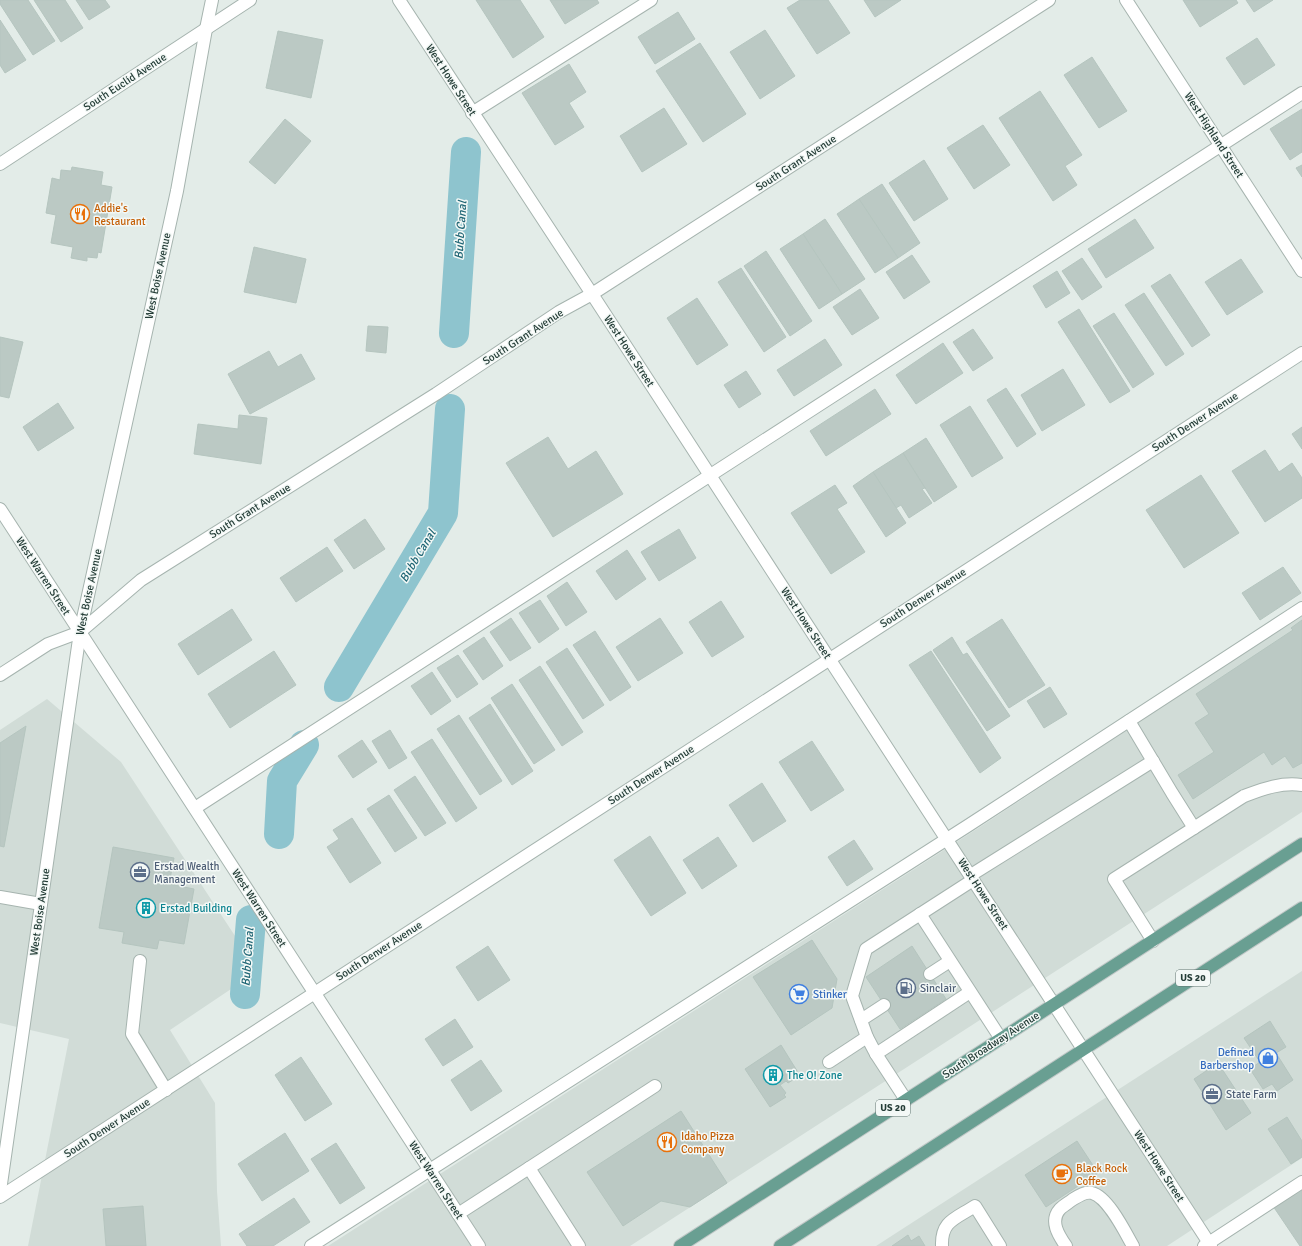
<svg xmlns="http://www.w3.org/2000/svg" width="1302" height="1246" viewBox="0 0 1302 1246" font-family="Signika,sans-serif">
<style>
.built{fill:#d1dcd7}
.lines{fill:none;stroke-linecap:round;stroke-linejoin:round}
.canal{stroke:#8ec4ce;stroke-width:30}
.building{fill:#bbc9c4;stroke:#b5c5bf}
.service-casing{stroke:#a6b4af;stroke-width:14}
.minor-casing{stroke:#a6b4af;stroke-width:14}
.tertiary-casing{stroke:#a6b4af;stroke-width:14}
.primary-casing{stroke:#c1c8c7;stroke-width:14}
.service{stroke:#fff;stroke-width:12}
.minor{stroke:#fff;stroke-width:12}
.tertiary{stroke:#fff;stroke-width:12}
.primary{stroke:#699f92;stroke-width:12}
.labels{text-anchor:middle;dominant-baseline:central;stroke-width:3;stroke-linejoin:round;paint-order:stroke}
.shield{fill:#f3f8f6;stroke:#617470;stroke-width:1}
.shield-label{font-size:10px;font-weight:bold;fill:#233c36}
.street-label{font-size:11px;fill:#233c36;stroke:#f3f8f6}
.food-label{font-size:11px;fill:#c56008;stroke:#f3f8f6;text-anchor:start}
.service-label{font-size:11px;fill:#4e5e75;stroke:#f3f8f6;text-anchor:start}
.culture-label{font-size:11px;fill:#0d838f;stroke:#f3f8f6;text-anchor:start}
.shop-label{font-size:11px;fill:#366cbe;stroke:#f3f8f6;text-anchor:start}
.water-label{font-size:12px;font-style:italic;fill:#206675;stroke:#f3f8f6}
</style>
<rect width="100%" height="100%" fill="#e3ece8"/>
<g class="built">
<path d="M1302,614V812L630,1246H328L983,825Z"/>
<path d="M47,699L121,762L258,971L170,1030L215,1103L217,1191L221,1246H28L69,1039L0,1023V730Z"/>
<path d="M1302,971V1158L1167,1246H876Z"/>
</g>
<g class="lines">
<g class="canal">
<path d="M454,333L466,152"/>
<path d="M339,687L443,513L450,409"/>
<path d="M279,834L282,781L304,745"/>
<path d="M245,994L251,920"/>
</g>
</g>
<g class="building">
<path d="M0,0H28L55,41L33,55L0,4Z"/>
<path d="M34,0H65L83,28L61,42Z"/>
<path d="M76,0H105L110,7L89,20Z"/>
<path d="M476,0H520L544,37L513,58Z"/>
<path d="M550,0H597L599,3L565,24Z"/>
<path d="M800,0H828L850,33L817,54L787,8Z"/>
<path d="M864,0H901L875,17Z"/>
<path d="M1183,0H1236L1238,3L1200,27Z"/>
<path d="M1246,0H1273L1254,12Z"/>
<path d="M678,12L695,39L655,64L638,37Z"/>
<path d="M0,20L26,60L5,73L0,65Z"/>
<path d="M765,30L795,76L760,99L730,52Z"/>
<path d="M278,31L323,40L311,98L266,88Z"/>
<path d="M1257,38L1275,65L1244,85L1226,58Z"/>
<path d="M700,43L746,114L703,142L656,71Z"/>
<path d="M1092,57L1127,111L1099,128L1064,75Z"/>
<path d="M569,64L586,92L569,103L584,127L555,145L522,93Z"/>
<path d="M1040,91L1082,155L1065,166L1077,185L1053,201L999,118Z"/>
<path d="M664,108L687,144L642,172L620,136Z"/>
<path d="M1302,109V152L1290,160L1270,129Z"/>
<path d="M285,119L311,141L275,184L249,162Z"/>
<path d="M983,125L1010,165L974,189L947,148Z"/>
<path d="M924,160L948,199L914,221L889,183Z"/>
<path d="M1302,165V177L1296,168Z"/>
<path d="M72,167L103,172L101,185L112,187L101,253L98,252L97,258L87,257V261L71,258L73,247L51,243L56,215L46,213L52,178L60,180L61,170L71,171Z"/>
<path d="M882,184L920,243L898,258L859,199Z"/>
<path d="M859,199L898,258L875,273L837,214Z"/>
<path d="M825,219L865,279L842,294L803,234Z"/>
<path d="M1135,219L1154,248L1106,278L1088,249Z"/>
<path d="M803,234L842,294L819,309L780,249Z"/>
<path d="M254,247L306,259L296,303L244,292Z"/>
<path d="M766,251L812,321L790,336L744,266Z"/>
<path d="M912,255L930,282L904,299L886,272Z"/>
<path d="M1082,258L1102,287L1082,300L1062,271Z"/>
<path d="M1241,259L1263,292L1227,315L1205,282Z"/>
<path d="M741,268L786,337L764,352L718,282Z"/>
<path d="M1057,271L1070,293L1046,308L1033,286Z"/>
<path d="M1170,274L1210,335L1192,347L1151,286Z"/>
<path d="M860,289L879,318L852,335L833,307Z"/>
<path d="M1144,293L1184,354L1166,366L1125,305Z"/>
<path d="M697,298L728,345L697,365L667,318Z"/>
<path d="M1079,309L1130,391L1110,403L1058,322Z"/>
<path d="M1114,313L1154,374L1133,388L1093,326Z"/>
<path d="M368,326L388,327L386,353L366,351Z"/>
<path d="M973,329L993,358L973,371L953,342Z"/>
<path d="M0,337L23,342L9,398L0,396Z"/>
<path d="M825,339L842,365L794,396L777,370Z"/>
<path d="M943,343L963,373L916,404L896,375Z"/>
<path d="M269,351L278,367L301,354L315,379L250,414L228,374Z"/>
<path d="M1063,369L1085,405L1042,431L1021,395Z"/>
<path d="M746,371L761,394L739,408L724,385Z"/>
<path d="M1006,388L1036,434L1017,447L987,400Z"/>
<path d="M875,389L891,414L826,456L810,431Z"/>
<path d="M58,403L74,428L38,451L23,427Z"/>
<path d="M970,406L1003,458L972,477L940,425Z"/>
<path d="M239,415L267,418L261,464L194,454L198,424L238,429Z"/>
<path d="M1302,427V449L1292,434Z"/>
<path d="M548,437L568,469L596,451L623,494L553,537L506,463Z"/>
<path d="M926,438L957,487L934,502L903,453Z"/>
<path d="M1265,450L1279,472L1292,463L1302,478V498L1265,522L1232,471Z"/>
<path d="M903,453L925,488L922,489L932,503L909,518L901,505L896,508L873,472Z"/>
<path d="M873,472L906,523L886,537L853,486Z"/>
<path d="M1201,475L1239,533L1184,568L1146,510Z"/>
<path d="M835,485L847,503L837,509L865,552L831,574L791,513Z"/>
<path d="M365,519L385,549L354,569L334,540Z"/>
<path d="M679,529L696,558L659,581L641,552Z"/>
<path d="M327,547L343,571L296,602L280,578Z"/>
<path d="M627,550L646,579L616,600L596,571Z"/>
<path d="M1283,567L1301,593L1260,620L1242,593Z"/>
<path d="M567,582L587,612L566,626L547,596Z"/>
<path d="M540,600L559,629L539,643L519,613Z"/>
<path d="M721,601L744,637L712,657L689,622Z"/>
<path d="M232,609L252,640L198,675L178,644Z"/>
<path d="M511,618L531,648L510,661L490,632Z"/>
<path d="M660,618L683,653L638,681L616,647Z"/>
<path d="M1002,619L1045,685L1009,708L966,642Z"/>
<path d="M1302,620V763L1293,768L1285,756L1272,765L1264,752L1193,799L1178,775L1214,752L1195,723L1209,714L1196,694L1293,630L1291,628Z"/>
<path d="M595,631L631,687L610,701L573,645Z"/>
<path d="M484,637L503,666L483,680L463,651Z"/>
<path d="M952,637L963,655L967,653L1010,716L987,731L933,650Z"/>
<path d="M567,648L604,705L583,719L546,662Z"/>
<path d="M274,651L296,685L230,728L208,694Z"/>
<path d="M931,651L1001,758L980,773L909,665Z"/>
<path d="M458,655L478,684L457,698L437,668Z"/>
<path d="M540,666L583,732L562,746L519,680Z"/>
<path d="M432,672L451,701L431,715L411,686Z"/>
<path d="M512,684L555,750L534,764L491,698Z"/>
<path d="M1050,687L1067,714L1044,728L1027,701Z"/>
<path d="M490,704L533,771L512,785L469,718Z"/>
<path d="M459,715L502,781L480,795L437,729Z"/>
<path d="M26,726L4,847L0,846V743Z"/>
<path d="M390,730L407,758L389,769L372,741Z"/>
<path d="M432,739L477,808L456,822L411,752Z"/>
<path d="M362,740L377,762L353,778L338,756Z"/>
<path d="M812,741L844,790L811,811L779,762Z"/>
<path d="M415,776L446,823L425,836L394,790Z"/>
<path d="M762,783L786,821L753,842L729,805Z"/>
<path d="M389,795L417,838L395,852L367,809Z"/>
<path d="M352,818L381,863L350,883L327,847L339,839L333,830Z"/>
<path d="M650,836L686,893L651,916L614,860Z"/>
<path d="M718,837L737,866L702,889L683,860Z"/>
<path d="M854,840L873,869L847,886L828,857Z"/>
<path d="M113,847L174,858L169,884L194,889L184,944L159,940L157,949L122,943L124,932L99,928Z"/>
<path d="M812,940L837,979L832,1008L791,1035L753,977Z"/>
<path d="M488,946L510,980L478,1001L456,967Z"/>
<path d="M912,946L946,999L900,1029L866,977Z"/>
<path d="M455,1019L473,1047L443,1066L425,1039Z"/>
<path d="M1270,1021L1286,1047L1276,1053L1293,1080L1277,1091L1272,1084L1263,1089L1250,1069L1260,1062L1244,1038Z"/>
<path d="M781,1045L799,1074L795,1076L796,1078L788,1083L786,1081L780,1085L786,1093L784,1095L786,1097L770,1107L745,1069Z"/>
<path d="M301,1057L332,1104L305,1121L275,1075Z"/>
<path d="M481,1060L502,1091L471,1111L451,1080Z"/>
<path d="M1218,1063L1251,1113L1226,1130L1194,1079Z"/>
<path d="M681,1111L727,1183L690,1207L661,1201L623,1226L587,1172Z"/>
<path d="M1287,1117L1302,1141V1157L1291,1164L1268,1129Z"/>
<path d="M285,1133L309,1171L262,1201L238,1164Z"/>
<path d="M1077,1141L1098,1173L1046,1207L1025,1175Z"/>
<path d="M336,1143L365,1188L340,1204L311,1159Z"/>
<path d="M1302,1187V1246H1300L1273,1206Z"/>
<path d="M294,1198L310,1222L273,1246H247L239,1234Z"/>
<path d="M143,1206L146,1246H106L103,1209Z"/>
<path d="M908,1235L911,1241L919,1236L925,1246H892Z"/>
</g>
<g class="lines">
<g class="service-casing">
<g id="service">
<path d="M472,113L651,0"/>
<path d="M1129,721L1172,793L1194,828"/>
<path d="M195,808L1302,93"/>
<path d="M971,875L1153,761"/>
<path d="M0,897L41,904"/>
<path d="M920,914L1001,1039"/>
<path d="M1153,941L1114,879L1244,796C1263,789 1281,782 1302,785"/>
<path d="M140,961L132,1034L166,1090"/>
<path d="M930,974L950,961"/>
<path d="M861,1020L884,1005"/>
<path d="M876,1054L970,992"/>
<path d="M829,1062L867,1037"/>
<path d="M906,1100L876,1054L867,1037L852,996L866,949L973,880"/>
<path d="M458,1214L529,1168"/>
<path d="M311,1246L969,825L1302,608"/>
<path d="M579,1246L529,1168L655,1086"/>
<path d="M942,1246C941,1221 955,1219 975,1206L1000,1246"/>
<path d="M1066,1246C1059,1236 1049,1221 1060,1209C1063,1206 1068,1203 1072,1200C1077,1197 1085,1191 1092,1193C1108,1197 1125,1232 1133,1246"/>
<path d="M1204,1246L1302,1182"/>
</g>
</g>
<g class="minor-casing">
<g id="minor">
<path d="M399,0L592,294L1211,1246"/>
<path d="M1126,0L1302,271"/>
<path d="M0,164L250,0"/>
<path d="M0,509L479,1246"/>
<path d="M0,675L48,644L80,632L141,580L436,394L559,312L592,294L1049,0"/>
<path d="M0,1197L1302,353"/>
</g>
</g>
<g class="tertiary-casing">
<path id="tertiary" d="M0,1191L80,632L177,191L206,29L212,0"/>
</g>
<g class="primary-casing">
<g id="primary">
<path d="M680,1246L1302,844"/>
<path d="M780,1246L1302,908"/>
</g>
</g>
<use href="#service" class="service"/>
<use href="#minor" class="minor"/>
<use href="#tertiary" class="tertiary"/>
<use href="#primary" class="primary"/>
</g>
<defs>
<g id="restaurant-ring" transform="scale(1)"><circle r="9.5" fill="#f3f8f6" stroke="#e8710a" stroke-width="1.5"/><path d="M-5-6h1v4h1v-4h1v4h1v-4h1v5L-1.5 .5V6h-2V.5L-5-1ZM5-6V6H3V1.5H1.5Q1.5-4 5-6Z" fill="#e8710a"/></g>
<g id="office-ring" transform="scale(1)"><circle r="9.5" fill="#f3f8f6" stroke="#5c6f8a" stroke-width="1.5"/><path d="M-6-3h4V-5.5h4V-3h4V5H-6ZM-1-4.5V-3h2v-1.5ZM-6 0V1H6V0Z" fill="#5c6f8a"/></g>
<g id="building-ring" transform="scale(1)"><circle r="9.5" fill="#f3f8f6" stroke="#0f9aa8" stroke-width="1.5"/><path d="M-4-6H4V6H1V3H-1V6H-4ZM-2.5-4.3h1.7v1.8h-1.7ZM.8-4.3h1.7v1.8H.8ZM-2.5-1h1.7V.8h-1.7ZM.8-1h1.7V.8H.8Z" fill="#0f9aa8"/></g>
<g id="fuel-ring" transform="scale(1)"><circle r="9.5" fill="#f3f8f6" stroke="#5c6f8a" stroke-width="1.5"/><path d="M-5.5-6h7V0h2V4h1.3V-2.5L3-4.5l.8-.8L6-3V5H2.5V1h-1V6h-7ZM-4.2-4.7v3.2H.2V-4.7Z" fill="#5c6f8a"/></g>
<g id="supermarket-ring" transform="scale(1)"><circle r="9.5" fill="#f3f8f6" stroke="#3f7fe0" stroke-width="1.5"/><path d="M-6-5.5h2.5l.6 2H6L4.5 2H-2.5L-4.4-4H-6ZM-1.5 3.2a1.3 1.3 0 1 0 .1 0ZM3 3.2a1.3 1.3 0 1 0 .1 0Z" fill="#3f7fe0"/></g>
<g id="shop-ring" transform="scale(1)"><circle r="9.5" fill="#f3f8f6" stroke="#3f7fe0" stroke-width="1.5"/><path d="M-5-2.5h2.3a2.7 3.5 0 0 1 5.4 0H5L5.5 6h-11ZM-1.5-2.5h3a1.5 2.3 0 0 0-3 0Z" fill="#3f7fe0"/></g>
<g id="cafe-ring" transform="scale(1)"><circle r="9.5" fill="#f3f8f6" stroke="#e8710a" stroke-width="1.5"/><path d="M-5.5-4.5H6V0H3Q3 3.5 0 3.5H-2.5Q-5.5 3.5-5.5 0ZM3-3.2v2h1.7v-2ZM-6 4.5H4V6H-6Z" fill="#e8710a"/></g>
</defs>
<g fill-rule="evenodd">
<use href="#restaurant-ring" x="80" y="214"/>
<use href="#office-ring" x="140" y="872"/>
<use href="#building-ring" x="146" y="908"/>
<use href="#fuel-ring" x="906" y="988"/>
<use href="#supermarket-ring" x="799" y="994"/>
<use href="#shop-ring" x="1268" y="1058"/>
<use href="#building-ring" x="773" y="1075"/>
<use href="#office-ring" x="1212" y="1094"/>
<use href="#restaurant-ring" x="667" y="1142"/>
<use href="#cafe-ring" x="1062" y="1174"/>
</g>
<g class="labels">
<g class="shield">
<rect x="1176" y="970" width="34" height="16" rx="3"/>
<rect x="876" y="1100" width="34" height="16" rx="3"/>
</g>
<g class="shield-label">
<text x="1193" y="978">US 20</text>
<text x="893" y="1108">US 20</text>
</g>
<g class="street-label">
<text transform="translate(451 80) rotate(57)">West Howe Street</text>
<text transform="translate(125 82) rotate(-33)">South Euclid Avenue</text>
<text transform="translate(1214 135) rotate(57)">West Highland Street</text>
<text transform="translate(796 163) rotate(-33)">South Grant Avenue</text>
<text transform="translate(158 276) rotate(-78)">West Boise Avenue</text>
<text transform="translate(523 337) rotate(-33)">South Grant Avenue</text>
<text transform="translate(629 351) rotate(57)">West Howe Street</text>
<text transform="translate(1195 422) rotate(-33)">South Denver Avenue</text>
<text transform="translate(250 511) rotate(-32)">South Grant Avenue</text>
<text transform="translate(43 576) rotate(57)">West Warren Street</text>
<text transform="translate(89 592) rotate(-78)">West Boise Avenue</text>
<text transform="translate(923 598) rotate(-33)">South Denver Avenue</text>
<text transform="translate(806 623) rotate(57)">West Howe Street</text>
<text transform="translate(651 775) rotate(-33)">South Denver Avenue</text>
<text transform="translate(983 894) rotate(57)">West Howe Street</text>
<text transform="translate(259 908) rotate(57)">West Warren Street</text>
<text transform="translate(40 912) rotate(-82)">West Boise Avenue</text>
<text transform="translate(379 951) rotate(-33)">South Denver Avenue</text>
<text transform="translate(991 1045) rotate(-33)">South Broadway Avenue</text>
<text transform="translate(107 1128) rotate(-33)">South Denver Avenue</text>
<text transform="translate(1159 1166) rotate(57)">West Howe Street</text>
<text transform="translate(436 1180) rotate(57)">West Warren Street</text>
</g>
<g class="food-label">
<text x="94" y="208">Addie's<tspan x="94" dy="13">Restaurant</tspan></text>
<text x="681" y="1136">Idaho Pizza<tspan x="681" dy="13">Company</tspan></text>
<text x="1076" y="1168">Black Rock<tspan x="1076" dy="13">Coffee</tspan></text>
</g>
<g class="service-label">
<text x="154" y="866">Erstad Wealth<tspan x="154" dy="13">Management</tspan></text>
<text x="920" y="988">Sinclair</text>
<text x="1226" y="1094">State Farm</text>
</g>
<g class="culture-label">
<text x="160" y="908">Erstad Building</text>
<text x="787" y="1075">The O! Zone</text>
</g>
<g class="shop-label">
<text x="813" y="994">Stinker</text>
<text x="1254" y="1052" text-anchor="end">Defined<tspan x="1254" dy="13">Barbershop</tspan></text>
</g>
<g class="water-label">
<text transform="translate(461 230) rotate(-86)">Bubb Canal</text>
<text transform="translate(418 556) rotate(-59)">Bubb Canal</text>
<text transform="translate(248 957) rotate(-86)">Bubb Canal</text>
</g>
</g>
</svg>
